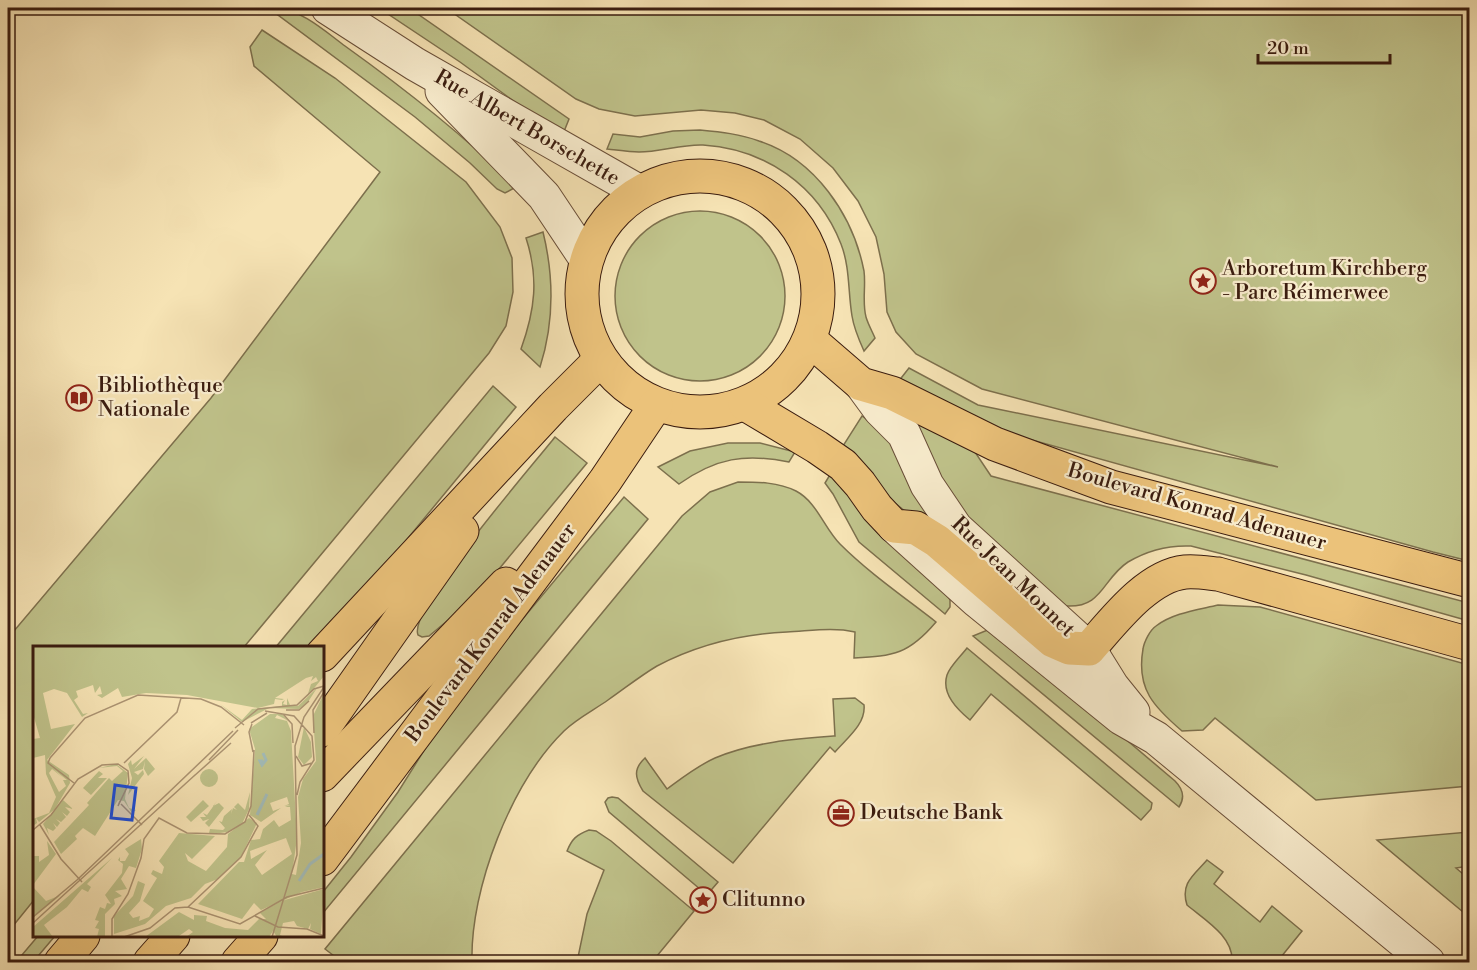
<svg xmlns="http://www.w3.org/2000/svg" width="1477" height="970" viewBox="0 0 1477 970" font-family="'Libre Bodoni',serif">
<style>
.green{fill:#c0c38b;stroke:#7d704d;stroke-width:1.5}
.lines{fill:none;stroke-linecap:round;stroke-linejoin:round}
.minor-casing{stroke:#694e38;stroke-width:35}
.major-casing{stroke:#3a1c0f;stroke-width:35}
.minor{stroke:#f9edce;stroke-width:33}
.major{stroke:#ebc27a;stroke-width:33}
.labels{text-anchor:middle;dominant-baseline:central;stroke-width:4.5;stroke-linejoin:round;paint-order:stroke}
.street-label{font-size:21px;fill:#3a1c0f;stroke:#f9edce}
.poi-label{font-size:21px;fill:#3a1c0f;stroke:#f9edce;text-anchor:start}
.inset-river{fill:none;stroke:#a2bbb8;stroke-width:3}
.inset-road{fill:none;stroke:#ab9372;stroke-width:1.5}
.view{fill:#1d4ed8;fill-opacity:0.15;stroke:#1d4ed8;stroke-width:3}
.inset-edge{fill:none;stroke:#3a1c0f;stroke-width:3}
</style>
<rect width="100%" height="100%" fill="#f6e3b4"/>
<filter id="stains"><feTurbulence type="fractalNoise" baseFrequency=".00333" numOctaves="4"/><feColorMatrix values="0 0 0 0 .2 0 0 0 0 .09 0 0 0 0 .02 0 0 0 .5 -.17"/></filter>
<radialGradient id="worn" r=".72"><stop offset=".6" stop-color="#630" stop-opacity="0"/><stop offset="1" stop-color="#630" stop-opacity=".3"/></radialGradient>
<g class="green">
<path d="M277,8C302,10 326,32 345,46C405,89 464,135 516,187L505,193L497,189L470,163L415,117L274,12Z"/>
<path d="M379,8H409L569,119L563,134L552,129L460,62Z"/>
<path d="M446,8H1469V561L1433,552L1007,433L898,382L909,368L978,405L1278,467L982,389L916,354L896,332L887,312L884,274L876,237L858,201L833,168L800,139L764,120L735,113L701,110L635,116L599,109L576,99Z"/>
<path d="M262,30L335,78L466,182L500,227L512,258L513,292L506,326L489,353L244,647L34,648V900L13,926L8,922V638L211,398L380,172L254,66L250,47Z"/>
<path d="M700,130C721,132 740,134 759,141C815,159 853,215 864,271C866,286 862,302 866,317C868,324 872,331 875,338L864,351C859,340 854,329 852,316C848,292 850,267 841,244C818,185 765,149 703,145C682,144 660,152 639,152C628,152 617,150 607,149L613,134L640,137L673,131Z"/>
<circle cx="700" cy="296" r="85"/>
<path d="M543,232C554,277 554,323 540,367L521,349C535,310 539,278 526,238Z"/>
<path d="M493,386L516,407L338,623L311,647L275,648Z"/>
<path d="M900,413L973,449L991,476L1469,603V621L1306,575L1191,546C1168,545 1148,550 1128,562C1102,579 1103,608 1066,606L1000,555L969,523Z"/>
<path d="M862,416L885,432L947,532L906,512L895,503L865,470L841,449Z"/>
<path d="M555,437L587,463L494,575L459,611L429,636L422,637L418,635C407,609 534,464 555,437Z"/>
<path d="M728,443H760L795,452L789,462C745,453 716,458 679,484L658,467L690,451Z"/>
<path d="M831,473L876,531L943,586L950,600V607L945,614L859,542L833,494L825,483Z"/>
<path d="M738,482C758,482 778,482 796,491C817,502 824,528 840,544C869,573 904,597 936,622C909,654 894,656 854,658L855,632C833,627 810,631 787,632C742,634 697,645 657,666C640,676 624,689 608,700C594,710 576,719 564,731C511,783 470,889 472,962H342L325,949L682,516L710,492Z"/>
<path d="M624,497L648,519L323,913V892L351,857L398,792L457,698Z"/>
<path d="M1218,605L1260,607L1469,665V786L1316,800L1215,718L1203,730L1182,731C1154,707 1136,689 1143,649C1144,642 1150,630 1156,626C1173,613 1197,610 1218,605Z"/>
<path d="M990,629L998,631L1175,781C1183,789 1185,798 1179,807L973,636Z"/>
<path d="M967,648L1152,803L1151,809L1141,820L991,694L970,720C958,710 941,694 947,675C950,666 961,656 967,648Z"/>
<path d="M855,698L864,705C866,724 847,738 835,752L830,747L733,863L643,791C635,778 633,769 645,758L667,789C682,778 697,766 715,758C753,742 795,739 835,736L833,699Z"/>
<path d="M612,797L618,798L718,882L707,895L609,812L605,802L608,798Z"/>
<path d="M589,830L596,831L611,841L694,911L652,962H577L587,914L604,870L567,851C572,839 576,835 589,830Z"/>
<path d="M1469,832V866L1456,868L1469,879V917L1377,840Z"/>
<path d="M1207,860L1223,872L1214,884L1260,922L1272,906L1302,931L1277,962H1232C1234,937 1205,920 1187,905C1180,883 1194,875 1207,860Z"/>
<path d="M38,936H55L33,962H16Z"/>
</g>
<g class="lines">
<g class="minor-casing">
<g id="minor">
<path d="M328,8L415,64L640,192"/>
<path d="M442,91L544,196L586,259"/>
<path d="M861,384L880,410L904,434L927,485L956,528L1089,649L1112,686L1133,712"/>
<path d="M894,526L977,601L1121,718L1156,738L1428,962"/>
</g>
</g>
<g class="major-casing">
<g id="major">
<circle cx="700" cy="294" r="118"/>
<path d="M810,340L861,384L892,393L995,444L1111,487L1470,581"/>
<path d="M745,404L817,447L843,465L860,484L877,508L894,526L916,528L937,541L1053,641L1069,648L1089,649C1113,622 1147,576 1185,572C1196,571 1208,573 1218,574L1470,644"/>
<path d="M322,655L553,407L601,359"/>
<path d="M322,730L462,531"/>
<path d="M322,775L506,584"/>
<path d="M322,859L605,481L656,405"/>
<path d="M61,962L83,936"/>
<path d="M150,962L173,936"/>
<path d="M238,962L261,936"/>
</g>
</g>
<use href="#minor" class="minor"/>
<use href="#major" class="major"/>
</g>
<defs>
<g id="sight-ring" transform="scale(1.35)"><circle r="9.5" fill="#f9edce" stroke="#8f2418" stroke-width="1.5"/><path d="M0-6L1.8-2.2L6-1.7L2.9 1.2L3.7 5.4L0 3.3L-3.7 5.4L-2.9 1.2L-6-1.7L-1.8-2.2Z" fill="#8f2418"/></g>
<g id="library-ring" transform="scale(1.35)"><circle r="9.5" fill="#f9edce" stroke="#8f2418" stroke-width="1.5"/><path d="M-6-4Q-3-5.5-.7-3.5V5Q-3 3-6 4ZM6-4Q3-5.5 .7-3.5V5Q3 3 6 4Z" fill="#8f2418"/></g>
<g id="office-ring" transform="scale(1.35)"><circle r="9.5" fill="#f9edce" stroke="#8f2418" stroke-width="1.5"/><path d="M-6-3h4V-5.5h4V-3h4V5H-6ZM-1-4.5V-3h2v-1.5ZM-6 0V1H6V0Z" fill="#8f2418"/></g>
</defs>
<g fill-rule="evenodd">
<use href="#sight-ring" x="1203" y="281"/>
<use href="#library-ring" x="79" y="398"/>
<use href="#office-ring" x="841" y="813"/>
<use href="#sight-ring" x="703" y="900"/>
</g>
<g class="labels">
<g class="street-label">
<text transform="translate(527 128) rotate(30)">Rue Albert Borschette</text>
<text transform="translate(1197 507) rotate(16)">Boulevard Konrad Adenauer</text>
<text transform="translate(1013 577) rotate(44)">Rue Jean Monnet</text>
<text transform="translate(491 633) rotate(-53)">Boulevard Konrad Adenauer</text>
</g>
<g class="poi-label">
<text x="1222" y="269">Arboretum Kirchberg<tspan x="1222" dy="24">- Parc Réimerwee</tspan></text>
<text x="98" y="386">Bibliothèque<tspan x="98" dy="24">Nationale</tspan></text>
<text x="860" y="813">Deutsche Bank</text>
<text x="722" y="900">Clitunno</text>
</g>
</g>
<g transform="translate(33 646)">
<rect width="291" height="291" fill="#f6e3b4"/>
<path d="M0,0H291V30L274,51L278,38L285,35L283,31L278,35L280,30L273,32L242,52L251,53L249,54L242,53L241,58L225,62L154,49L113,47L89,51L85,42L69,52L64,49L69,48L67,40L62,47L60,39L43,45L45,51L41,54L50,68L55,67L49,71L34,47L21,43L10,47L18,83L42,78L14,114L36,129L37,137L22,163L6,176L3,172L4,177L0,180V173L16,167L23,151L13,128L12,109L0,112V93L7,92L0,68ZM19,122L34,134H30L33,140L26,146L16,127L19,123L30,132ZM284,42L275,56L266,63L236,62L209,76L187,58L209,74L219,63L249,60V56L252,54L250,58L254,59V52L257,59L265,60ZM291,47V241L269,246L228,264L221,257L209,273L165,258L206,216H211L218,194L227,193L230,183L241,174L246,181L258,174L257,161H252L257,159L251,160L256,158L254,151L237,157L240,165L248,162L228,176L217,169L222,103L216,83L237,68H249L256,76L252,73L244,69L242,72L254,75L258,85L264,192L259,228L263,229L268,197L265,151L270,133L283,115L280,70ZM253,192L259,208L229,229L222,219L234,204L218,213L217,205ZM271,81L278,96L279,111L271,119L265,111ZM111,110L101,123L113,112L122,123L115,130L111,123L112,115L110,123L101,126L105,129L110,124L111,128L95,149L99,132L95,118L98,114L99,119ZM83,118L95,127L92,153L96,162L103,164L99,167L91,155L85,154L62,190L50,182L42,190L44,193L28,208L21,196L56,159L54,157L76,132L79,135L90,125L84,120L66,122ZM167 132a9 9 0 1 1 18 0a9 9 0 1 1-18 0ZM66,125L70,128L65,132H74L58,149L50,142ZM217,146L216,163L209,178L194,186L187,187H176L177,183L190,184L192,182L186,175L189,176L191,170L199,163L198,168L200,162L204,164L201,161L205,157L212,164ZM30,154L40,163L32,161L37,166L34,170L29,166L33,171L28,176L23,173L27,177L24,181L20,177L23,182L20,185L14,182L16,189L10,178ZM170,154L176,160L158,176L153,171ZM184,155L180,160L186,157L191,162L176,181L172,177L176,173L170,175L167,171H173L170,167L174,169ZM216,172L224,177L208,211L185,233L172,238L158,252L133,260L112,278L81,288V270L100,250L105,235L112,238L107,255L96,267L100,272L107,270L106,275L116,271L121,263L110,255L124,232L118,228L120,224L129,228L131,221L126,215L146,187L182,190L159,213L152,207L155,215L173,225L194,201L195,188ZM108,193L109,203L103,222L96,220L88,233L94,243L82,245L89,250L81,253L82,258L72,268V291H64L66,283L62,282L66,275L62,274L67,261L72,263L74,257L78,258L72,249L89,227L90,218L85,214L87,211V215H92L96,208L92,203ZM14,195L23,208L0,239V210H6V216L16,209ZM79,212L54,238L58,241L55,246L49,243L34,261L11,279L20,291H0V281ZM0,241L13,255L28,249L0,272ZM291,243L288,288L277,283L278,277L275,283L264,280L261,275L250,277L247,289L251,291H244L240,285L236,291H153L160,286L156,283L146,290L112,291L146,266L161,274V269L174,270L173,275L192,282L215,284L226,273H233L227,267L248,255Z" fill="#c0c38b" fill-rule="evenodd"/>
<path class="inset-river" d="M230,115H227L229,119L233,114L230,107M224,169L234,148M266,235L277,218L291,208"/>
<path class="inset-road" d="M253,64H266L276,55M232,65L261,70L279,90L281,114L267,136L264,149M250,68L259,78L260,97M218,77L234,67M219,78L216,86L220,106M202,82L225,63L264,59L281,43L291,40M281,87L280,64L291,46M263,110L269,120L279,117M17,112L52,72L105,49L168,53L188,61L211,79M17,112L15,117L41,137M176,114L205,84M91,117L144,66L148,52M161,130L198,97M88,158L109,179M7,179L28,213L49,236M0,184L18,169L45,133L69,119L85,118L95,125L96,137L85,160L87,155M155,261L208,211L225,180L216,169M222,270L245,281L274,283L291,290M0,271L44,234L200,85M0,277L162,129M79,291V273L95,248L108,212L111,193L126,172L154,187L192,188L212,176L218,160L221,104M91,291L117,282L142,262L155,261L207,278L254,251L291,242M239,291L264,209L262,100L271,71L291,41"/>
<path class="view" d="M82,139L103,142L99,174L78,172Z"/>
<rect width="291" height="291" class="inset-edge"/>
</g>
<rect width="1477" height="970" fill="none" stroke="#f6e3b4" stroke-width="30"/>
<rect x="9" y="9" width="1459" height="952" fill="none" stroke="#3a1c0f" stroke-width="3"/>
<rect x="15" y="15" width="1447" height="940" fill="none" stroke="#3a1c0f" stroke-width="1.5"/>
<path d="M1258 54v9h132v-9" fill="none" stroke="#3a1c0f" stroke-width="3"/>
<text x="1267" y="54" font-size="18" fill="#3a1c0f" stroke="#f9edce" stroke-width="4.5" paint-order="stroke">20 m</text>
<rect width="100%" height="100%" filter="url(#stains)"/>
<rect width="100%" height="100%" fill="url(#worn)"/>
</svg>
